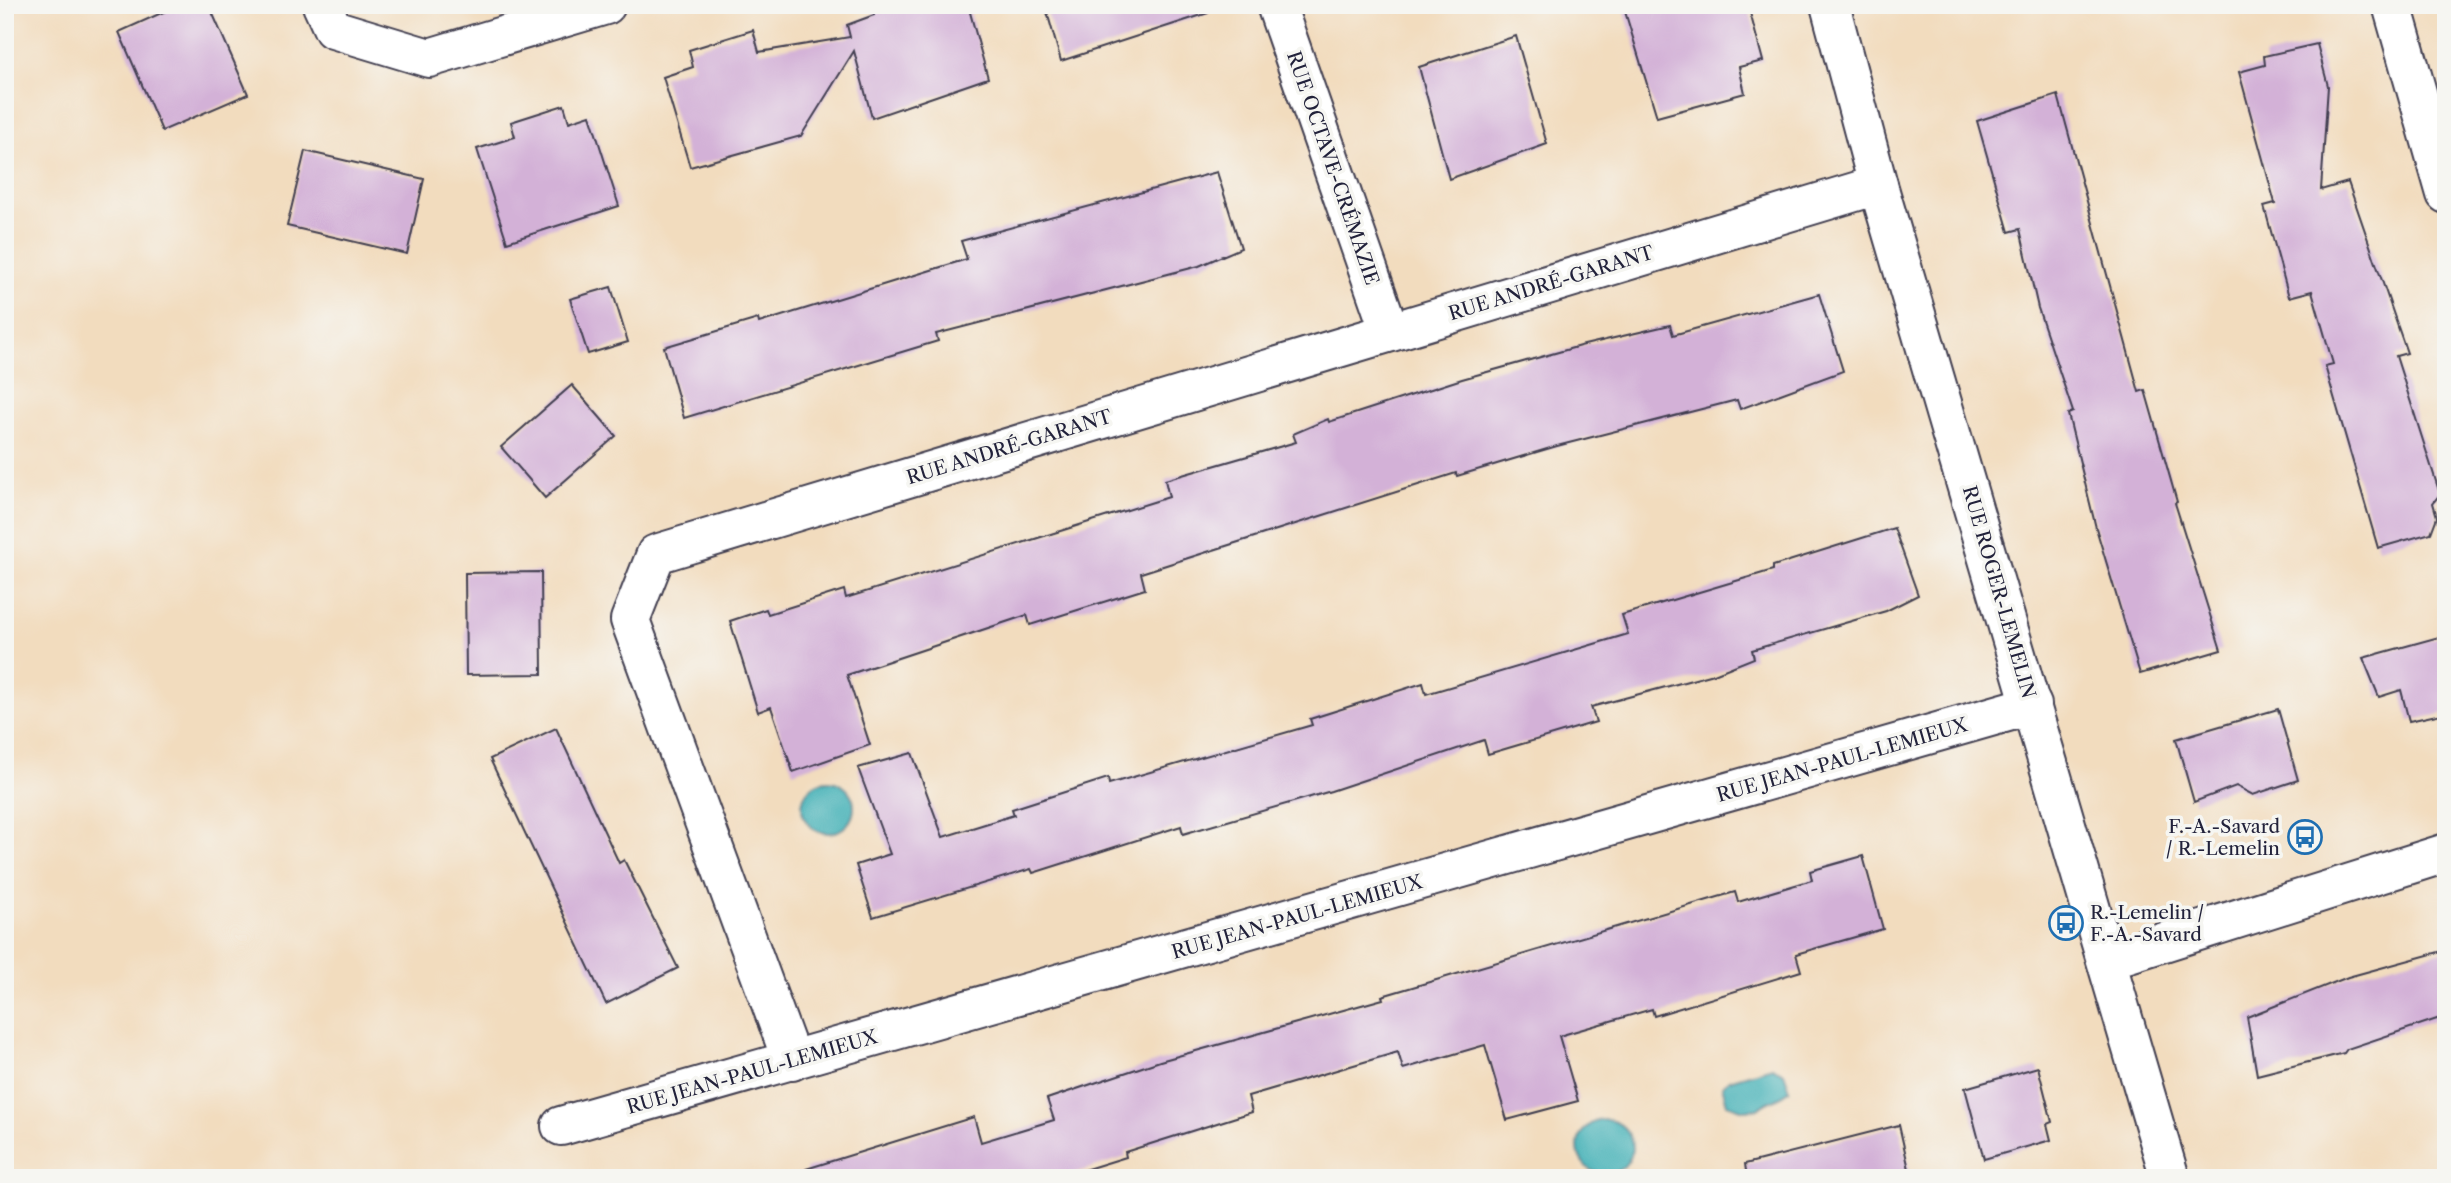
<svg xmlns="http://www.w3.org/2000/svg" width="2451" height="1183" viewBox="0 0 2451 1183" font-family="'Libre Caslon Text',serif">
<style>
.water{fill:#3badb4;stroke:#2e6878;stroke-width:2}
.building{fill:#d3b1d7}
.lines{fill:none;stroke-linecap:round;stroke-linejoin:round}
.minor-casing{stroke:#413e4f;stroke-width:42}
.minor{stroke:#fff;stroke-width:38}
.labels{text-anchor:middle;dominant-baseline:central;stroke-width:7;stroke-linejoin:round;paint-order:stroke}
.street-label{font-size:19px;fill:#22223b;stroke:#f6f6f2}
.poi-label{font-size:19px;fill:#22223b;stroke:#f6f6f2;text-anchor:end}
</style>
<rect width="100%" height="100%" fill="#f6f6f2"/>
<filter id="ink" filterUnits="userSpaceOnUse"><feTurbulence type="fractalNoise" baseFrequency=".0143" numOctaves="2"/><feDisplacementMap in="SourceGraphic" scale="14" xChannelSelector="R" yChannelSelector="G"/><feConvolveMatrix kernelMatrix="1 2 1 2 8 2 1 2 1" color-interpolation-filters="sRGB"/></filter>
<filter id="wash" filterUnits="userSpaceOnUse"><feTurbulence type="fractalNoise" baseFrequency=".00686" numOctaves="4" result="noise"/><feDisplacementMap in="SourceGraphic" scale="28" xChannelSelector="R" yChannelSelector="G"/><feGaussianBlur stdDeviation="1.57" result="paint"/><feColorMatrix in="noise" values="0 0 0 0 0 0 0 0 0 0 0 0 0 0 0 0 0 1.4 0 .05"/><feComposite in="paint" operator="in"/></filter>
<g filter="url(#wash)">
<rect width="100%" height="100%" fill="#f2dcbe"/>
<g class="water">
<circle cx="828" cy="807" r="26"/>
<path d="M1772,1067L1784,1073L1790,1090C1780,1100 1768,1099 1758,1109L1744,1110L1727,1104L1722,1086L1729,1080Z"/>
<circle cx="1605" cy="1147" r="27"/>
</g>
<g id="blocks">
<g class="building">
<path d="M179,5H209L248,94L162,131L119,32Z"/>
<path d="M873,5H968L988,78L872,118L854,51L801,136L690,167L663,77L693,67L689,50L753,30L759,52L850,37L847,25L874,15Z"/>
<path d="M1045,5H1207L1208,13L1061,61Z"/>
<path d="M1623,5H1748L1763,61L1739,67L1745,93L1657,117Z"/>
<path d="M1516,36L1547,144L1449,179L1419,67Z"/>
<path d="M2317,44L2328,86L2321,190L2348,182L2407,353L2396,356L2440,494L2433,503L2437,517L2431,533L2378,548L2325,366L2333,364L2312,291L2289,297L2264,206L2275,203L2239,72L2265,65L2264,56Z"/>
<path d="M2058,95L2139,392L2145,390L2177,502L2175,503L2221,650L2140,674L2096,528L2068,414L2073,412L2038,308L2020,229L2009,232L1977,121Z"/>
<path d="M564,105L569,122L590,115L619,206L507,242L477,149L515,137L511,122Z"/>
<path d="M305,151L424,179L407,254L287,226Z"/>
<path d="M1217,172L1241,248L1199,266L936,334L938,341L684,418L664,347L758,319L759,323L967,259L961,241Z"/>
<path d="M611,287L628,342L588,354L570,299Z"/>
<path d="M1819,294L1843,371L1740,409L1737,400L1557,446L1457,476L1456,473L1141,573L1145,589L1030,625L1027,615L847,675L870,745L793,772L771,707L758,712L730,621L766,609L768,614L844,590L846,598L1169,497L1165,480L1296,442L1293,434L1328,419L1329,422L1462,379L1580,346L1670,325L1673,335Z"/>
<path d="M572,385L616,436L545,498L501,447Z"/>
<path d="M1894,528L1918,595L1886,611L1752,650L1754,658L1714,674L1591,707L1596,722L1488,754L1484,740L1331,791L1183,834L1181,826L1033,873L1031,869L873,917L856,865L890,854L858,768L912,753L943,837L1014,815L1012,809L1108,778L1109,784L1312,725L1310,719L1423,683L1426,694L1628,634L1622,615L1773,570V566Z"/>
<path d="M541,572L542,674L466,675L465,573Z"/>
<path d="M2446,635V713L2409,721L2401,690L2379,697L2363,658Z"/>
<path d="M2278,709L2298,780L2253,795L2236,786L2194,802L2176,739Z"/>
<path d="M556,728L619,863L624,860L678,968L606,1004L490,759Z"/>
<path d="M1863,856L1883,929L1796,954L1801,971L1654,1016L1652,1009L1559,1036L1578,1101L1507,1120L1485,1045L1403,1069L1398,1052L1248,1096L1252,1112L1125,1152L1126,1157L1058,1178H807L806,1169L974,1117L981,1142L1054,1120L1047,1099L1160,1061L1383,999L1382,996L1735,892L1738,902L1812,880L1810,871Z"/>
<path d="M2446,950V1016L2347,1049L2344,1053L2257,1075L2247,1017L2348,977Z"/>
<path d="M2038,1067L2052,1122L2047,1124L2051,1140L1984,1159L1965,1088Z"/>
<path d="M1899,1125L1911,1178H1747L1745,1164Z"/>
</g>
</g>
</g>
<g filter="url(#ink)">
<use href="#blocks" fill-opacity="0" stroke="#413e4f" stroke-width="2"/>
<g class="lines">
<g class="minor-casing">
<g id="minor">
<path d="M322,5L333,29L429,58L606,5"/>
<path d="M1276,5L1390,332"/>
<path d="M1830,5L1878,185L2170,1178"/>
<path d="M2392,5L2446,194"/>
<path d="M2107,960L2446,853"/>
<path d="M792,1061L630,620L656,554L1878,185"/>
<path d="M561,1126L2032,705"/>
</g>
</g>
<use href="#minor" class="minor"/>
</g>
</g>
<defs>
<g id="bus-ring" transform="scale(1.75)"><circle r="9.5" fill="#f6f6f2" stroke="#1f6fb2" stroke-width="1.5"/><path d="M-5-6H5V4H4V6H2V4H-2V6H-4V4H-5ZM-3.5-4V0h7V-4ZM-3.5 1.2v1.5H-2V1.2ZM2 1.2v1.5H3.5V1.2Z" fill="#1f6fb2"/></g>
</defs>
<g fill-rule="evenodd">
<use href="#bus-ring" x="2305" y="837"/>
<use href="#bus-ring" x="2066" y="923"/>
</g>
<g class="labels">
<g class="street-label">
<text transform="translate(1333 168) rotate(71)">RUE OCTAVE-CRÉMAZIE</text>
<text transform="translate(1551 283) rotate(-17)">RUE ANDRÉ-GARANT</text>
<text transform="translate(1009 447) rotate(-17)">RUE ANDRÉ-GARANT</text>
<text transform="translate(1999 592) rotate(74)">RUE ROGER-LEMELIN</text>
<text transform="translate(1842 760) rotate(-16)">RUE JEAN-PAUL-LEMIEUX</text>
<text transform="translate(1297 917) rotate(-16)">RUE JEAN-PAUL-LEMIEUX</text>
<text transform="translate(752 1072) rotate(-16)">RUE JEAN-PAUL-LEMIEUX</text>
</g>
<g class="poi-label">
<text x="2280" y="826">F.-A.-Savard<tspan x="2280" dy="22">/ R.-Lemelin</tspan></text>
<text x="2090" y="912" text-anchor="start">R.-Lemelin /<tspan x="2090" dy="22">F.-A.-Savard</tspan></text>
</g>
</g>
<rect width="2451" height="1183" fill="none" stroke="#f6f6f2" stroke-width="28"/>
</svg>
